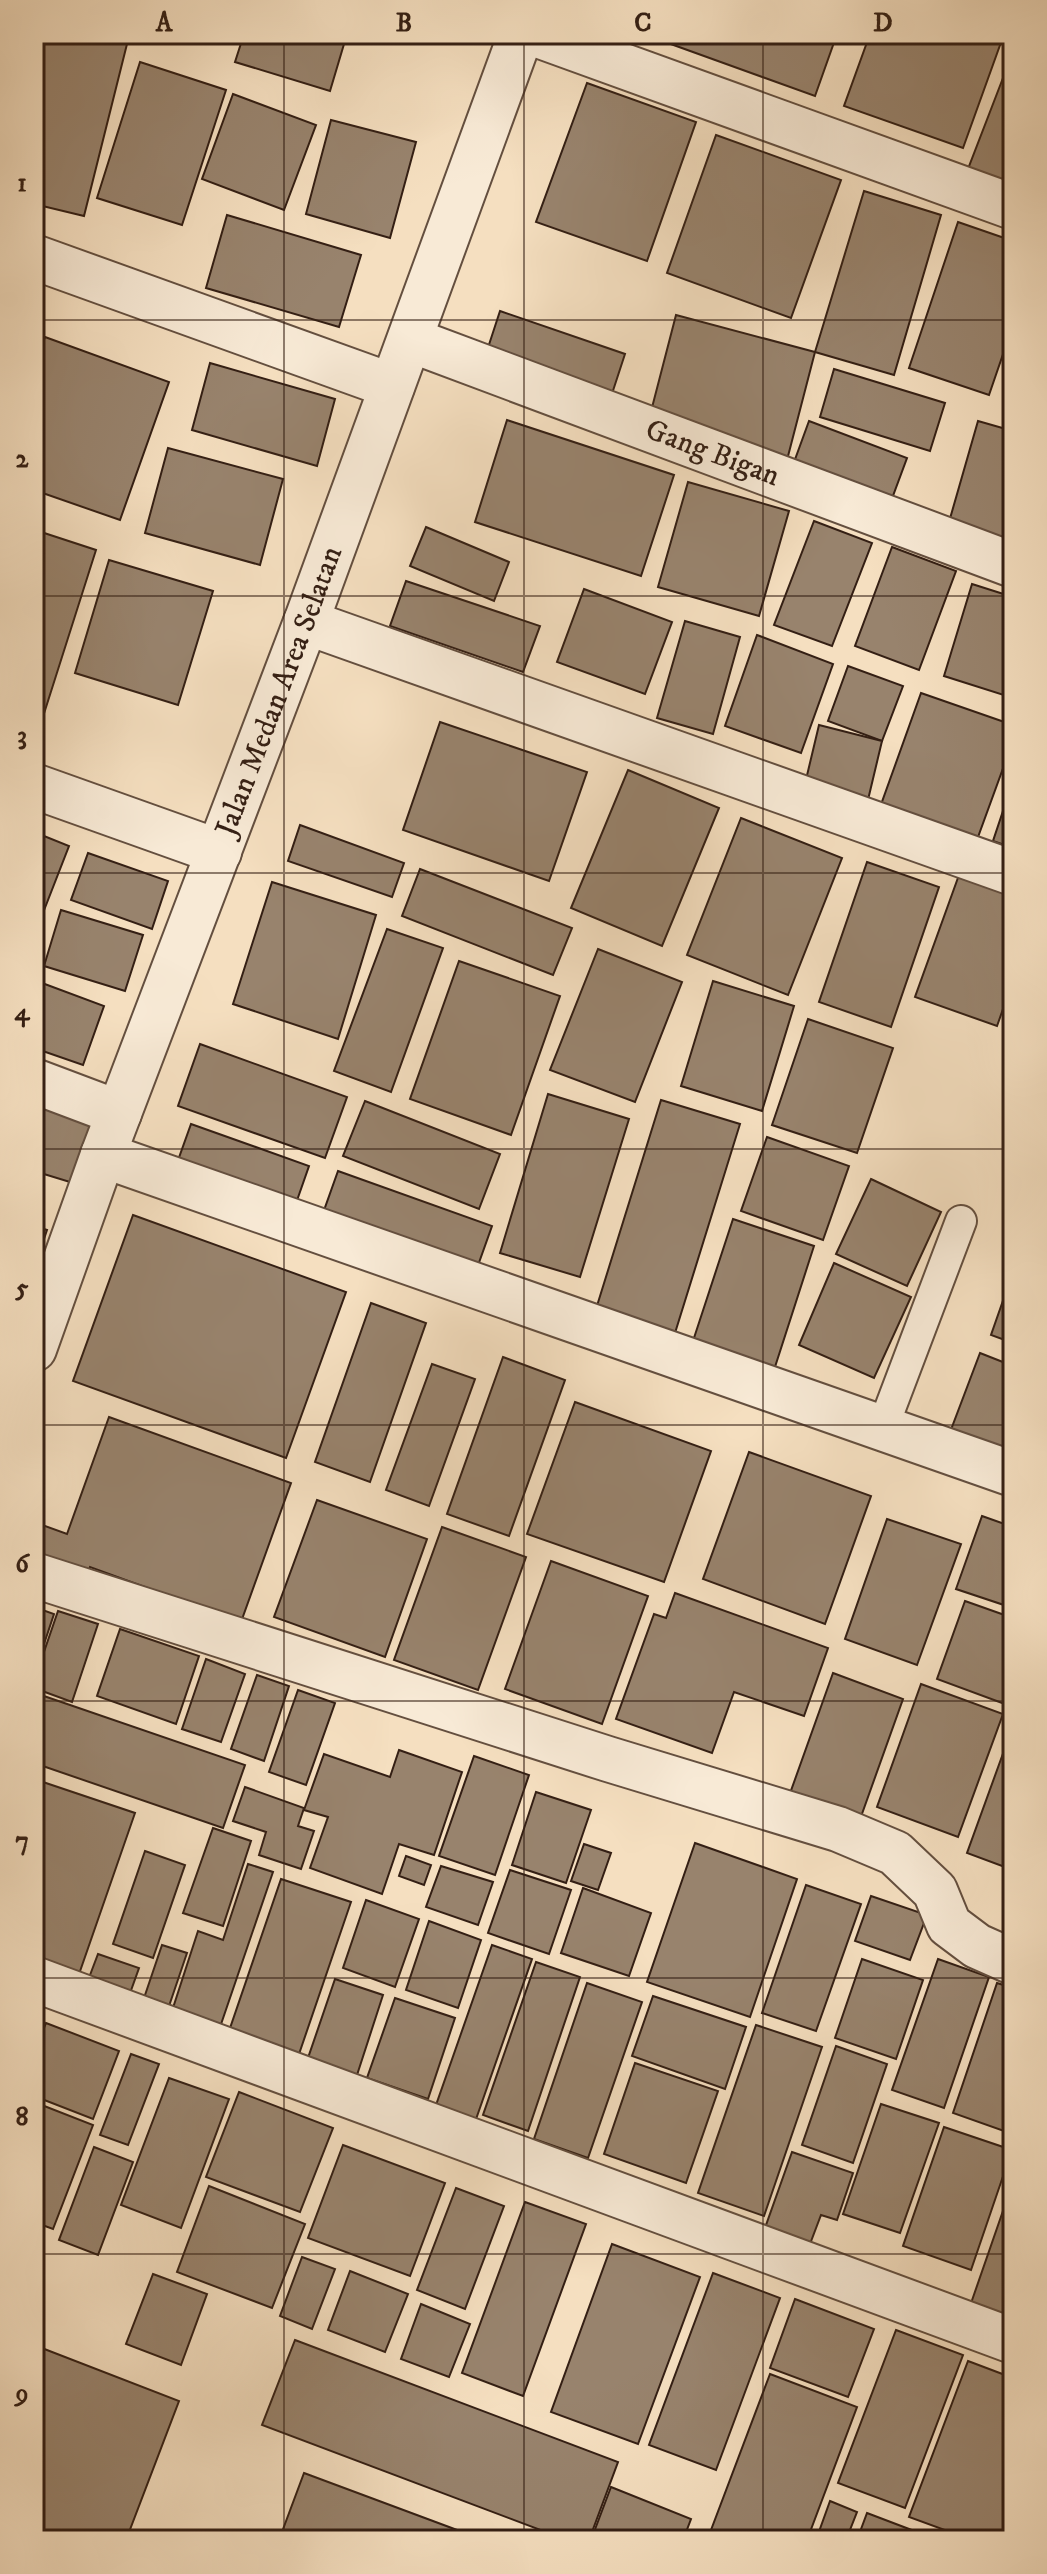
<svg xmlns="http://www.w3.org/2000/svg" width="1047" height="2574" viewBox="0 0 1047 2574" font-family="'IM FELL DW Pica',serif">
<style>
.building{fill:#98836d;stroke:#341f14;stroke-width:2}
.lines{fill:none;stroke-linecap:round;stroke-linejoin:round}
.lane-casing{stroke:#644f3f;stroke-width:34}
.street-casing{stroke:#644f3f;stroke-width:48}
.lane{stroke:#f8ead6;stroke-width:30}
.street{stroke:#f8ead6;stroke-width:44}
.grid{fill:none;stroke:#341f14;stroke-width:2;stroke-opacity:0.55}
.labels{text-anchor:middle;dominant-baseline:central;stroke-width:8;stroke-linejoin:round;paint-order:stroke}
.street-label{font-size:30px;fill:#341f14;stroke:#f8ead6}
.neatline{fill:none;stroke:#341f14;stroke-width:3}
.grid-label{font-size:26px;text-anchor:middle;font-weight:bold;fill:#341f14}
</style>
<rect width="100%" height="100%" fill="#f5dfc0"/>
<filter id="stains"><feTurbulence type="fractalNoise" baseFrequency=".0025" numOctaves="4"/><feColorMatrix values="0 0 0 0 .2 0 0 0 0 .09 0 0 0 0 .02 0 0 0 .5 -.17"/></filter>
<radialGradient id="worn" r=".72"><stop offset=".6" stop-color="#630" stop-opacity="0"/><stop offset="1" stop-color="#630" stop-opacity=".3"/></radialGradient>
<g class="building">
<path d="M47,34H102L128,40L84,216L34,204V85Z"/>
<path d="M244,34H347L330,91L235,62Z"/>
<path d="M643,34H837L815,96Z"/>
<path d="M870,34H1004L963,148L844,106Z"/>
<path d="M1013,52V187L968,169Z"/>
<path d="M140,62L226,90L182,225L97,198Z"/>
<path d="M587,83L696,122L647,261L536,222Z"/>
<path d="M233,94L316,125L284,210L202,179Z"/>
<path d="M331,120L416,142L390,238L306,214Z"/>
<path d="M716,135L841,180L791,318L667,273Z"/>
<path d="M864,191L941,215L894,375L815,352Z"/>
<path d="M227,215L361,255L339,327L206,288Z"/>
<path d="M958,222L1013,241V325L989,395L909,368Z"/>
<path d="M500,311L625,354L607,409L482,366Z"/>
<path d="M676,315L815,352L787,460L648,423Z"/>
<path d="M45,337L169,382L120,520L34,490V368Z"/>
<path d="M210,363L335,399L317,466L192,430Z"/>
<path d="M834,369L945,403L930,451L820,417Z"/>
<path d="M507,420L674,475L641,576L475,522Z"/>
<path d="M809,421L907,458L887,512L789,476Z"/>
<path d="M978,421L1013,431V556L945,536Z"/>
<path d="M168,448L283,479L260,565L145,533Z"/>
<path d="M688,482L789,511L759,616L658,587Z"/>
<path d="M814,521L872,543L832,646L774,625Z"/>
<path d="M426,527L509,562L494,601L410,566Z"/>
<path d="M35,530L96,550L34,745V532Z"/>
<path d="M892,547L956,571L919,670L855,646Z"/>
<path d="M109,560L213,591L178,705L75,673Z"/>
<path d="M406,581L540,626L523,672L390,626Z"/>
<path d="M972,584L1013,597V698L944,676Z"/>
<path d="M584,589L672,622L645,694L557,662Z"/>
<path d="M685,621L740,637L713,734L657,718Z"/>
<path d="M757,635L833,664L801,753L725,726Z"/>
<path d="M848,666L903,686L882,741L828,721Z"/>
<path d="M921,693L1013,725V741L974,848L878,813Z"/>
<path d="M440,722L587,772L549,881L403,830Z"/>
<path d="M819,725L882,741L867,804L804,788Z"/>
<path d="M628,770L719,808L662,946L571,908Z"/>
<path d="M1013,781V848L993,841Z"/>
<path d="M741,818L842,858L788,995L687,955Z"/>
<path d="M300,825L404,863L392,897L288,861Z"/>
<path d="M34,832L69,846L34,936Z"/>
<path d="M88,853L168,881L152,929L71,900Z"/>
<path d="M867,862L939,887L891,1027L819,1002Z"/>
<path d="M420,869L572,928L553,975L402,916Z"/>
<path d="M959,875L1013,894V981L997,1026L915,997Z"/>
<path d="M272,882L376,915L338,1039L233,1004Z"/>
<path d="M61,910L143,935L125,991L44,966Z"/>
<path d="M387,929L443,948L391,1092L334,1071Z"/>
<path d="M598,949L682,982L635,1102L550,1070Z"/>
<path d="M459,961L560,996L511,1135L410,1099Z"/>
<path d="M34,980L104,1006L83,1065L34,1048Z"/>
<path d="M713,981L794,1006L762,1111L681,1086Z"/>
<path d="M808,1019L893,1048L857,1153L772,1125Z"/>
<path d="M200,1044L347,1097L325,1158L178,1106Z"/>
<path d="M34,1089L106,1111L83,1186L34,1171Z"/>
<path d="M548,1094L629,1119L580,1277L500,1253Z"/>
<path d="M661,1100L740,1124L675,1333L596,1309Z"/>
<path d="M365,1101L500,1154L479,1209L343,1156Z"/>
<path d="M191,1124L309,1166L294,1209L176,1166Z"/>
<path d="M767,1137L849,1166L823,1240L741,1211Z"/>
<path d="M338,1171L492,1226L476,1271L322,1216Z"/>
<path d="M871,1179L941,1212L907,1286L836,1254Z"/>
<path d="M133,1215L346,1292L286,1458L73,1381Z"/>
<path d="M733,1219L814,1246L774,1370L692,1344Z"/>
<path d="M34,1226L47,1230L34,1269Z"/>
<path d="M834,1263L911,1297L874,1378L799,1345Z"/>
<path d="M1013,1272V1343L991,1335Z"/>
<path d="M371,1303L426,1323L370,1482L315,1462Z"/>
<path d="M980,1353L1013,1366V1460L949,1435Z"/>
<path d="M503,1357L565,1380L509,1536L447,1514Z"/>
<path d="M432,1364L475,1379L429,1506L386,1490Z"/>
<path d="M575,1402L711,1451L664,1582L527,1534Z"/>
<path d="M109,1417L291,1483L241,1622L90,1567L83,1586L34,1569V1522L67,1534Z"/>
<path d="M749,1452L871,1496L825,1624L703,1579Z"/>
<path d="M317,1500L427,1539L385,1657L274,1617Z"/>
<path d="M982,1516L1013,1527V1608L956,1589Z"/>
<path d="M887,1519L961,1544L917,1665L845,1639Z"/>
<path d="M442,1527L526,1557L478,1690L394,1660Z"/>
<path d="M551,1561L648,1596L602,1724L505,1689Z"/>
<path d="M675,1593L828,1648L804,1716L734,1692L712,1753L616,1719L654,1614L666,1618Z"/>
<path d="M965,1601L1013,1618V1707L937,1679Z"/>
<path d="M34,1607L54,1614L44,1644L34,1640Z"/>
<path d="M58,1611L98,1624L72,1702L34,1688V1681Z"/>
<path d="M120,1629L199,1656L176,1724L97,1696Z"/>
<path d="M206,1659L245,1674L221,1742L182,1729Z"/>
<path d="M833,1673L903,1699L858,1825L788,1799Z"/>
<path d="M257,1675L289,1686L264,1761L231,1749Z"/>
<path d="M921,1684L1003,1714L958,1837L877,1807Z"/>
<path d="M298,1690L335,1703L306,1785L269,1772Z"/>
<path d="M38,1694L245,1765L223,1828L34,1763V1705Z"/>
<path d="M1005,1748L1013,1751V1870L967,1853Z"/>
<path d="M399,1750L462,1772L434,1855L399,1844L382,1894L310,1868L328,1817L304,1810L324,1754L390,1777Z"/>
<path d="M474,1756L529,1775L495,1875L439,1856Z"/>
<path d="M34,1779L135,1813L78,1977L34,1963Z"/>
<path d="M245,1787L304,1808L298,1826L314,1831L301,1869L259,1855L266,1832L233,1821Z"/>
<path d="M536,1792L591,1810L566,1883L512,1865Z"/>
<path d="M213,1828L251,1841L223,1926L183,1913Z"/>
<path d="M695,1843L797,1879L750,2017L647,1982Z"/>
<path d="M584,1844L611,1853L598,1890L571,1881Z"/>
<path d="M145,1851L185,1865L153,1958L113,1944Z"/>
<path d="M406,1856L431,1865L424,1885L399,1876Z"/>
<path d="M248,1864L273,1872L218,2033L172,2011L198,1931L223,1940Z"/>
<path d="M441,1866L493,1882L478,1925L426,1907Z"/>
<path d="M510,1870L571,1890L549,1954L488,1933Z"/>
<path d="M281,1879L351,1902L298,2057L228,2034Z"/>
<path d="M806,1885L861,1904L816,2031L762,2013Z"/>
<path d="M583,1888L651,1913L629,1976L561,1953Z"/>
<path d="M871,1896L927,1915L910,1960L855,1941Z"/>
<path d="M366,1900L419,1919L395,1987L343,1968Z"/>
<path d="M429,1921L481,1940L458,2008L406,1990Z"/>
<path d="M162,1945L187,1953L168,2009L143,2001Z"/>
<path d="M492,1945L532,1959L475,2122L435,2108Z"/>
<path d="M98,1954L139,1968L129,1996L87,1983Z"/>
<path d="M862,1959L923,1980L896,2059L835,2038Z"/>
<path d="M938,1959L989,1977L944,2108L892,2090Z"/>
<path d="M536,1962L580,1977L528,2131L483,2115Z"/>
<path d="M335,1979L383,1995L357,2075L308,2058Z"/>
<path d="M587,1983L642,2002L588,2158L534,2139Z"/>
<path d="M997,1983L1013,1988V2105L1004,2131L953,2113Z"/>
<path d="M653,1996L746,2027L725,2089L632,2056Z"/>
<path d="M395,1998L455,2018L428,2099L367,2078Z"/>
<path d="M46,2023L119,2051L93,2119L34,2096V2053Z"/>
<path d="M756,2025L822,2047L764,2216L698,2193Z"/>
<path d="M836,2046L887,2064L853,2163L802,2145Z"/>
<path d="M131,2054L159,2064L128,2145L100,2135Z"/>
<path d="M635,2063L718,2091L686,2183L604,2154Z"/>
<path d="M169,2078L229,2099L181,2228L121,2205Z"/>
<path d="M239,2092L333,2128L300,2212L206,2177Z"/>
<path d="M34,2102L93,2125L53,2229L34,2222Z"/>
<path d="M881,2104L939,2123L900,2233L843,2214Z"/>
<path d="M944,2127L1012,2150L971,2270L903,2246Z"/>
<path d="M343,2145L445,2183L410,2276L308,2238Z"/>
<path d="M94,2147L133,2162L98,2255L59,2240Z"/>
<path d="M792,2152L853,2173L837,2220L821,2215L810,2244L765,2228Z"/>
<path d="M1013,2182V2323L969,2309Z"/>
<path d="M209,2186L305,2224L272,2308L177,2272Z"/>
<path d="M456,2188L504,2206L465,2309L417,2290Z"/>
<path d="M525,2202L586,2224L523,2396L462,2373Z"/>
<path d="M612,2244L700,2277L638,2444L551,2412Z"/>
<path d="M302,2257L335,2269L312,2329L280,2316Z"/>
<path d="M350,2271L408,2294L385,2352L328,2330Z"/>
<path d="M713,2273L780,2298L716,2470L649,2445Z"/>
<path d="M153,2274L207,2294L181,2365L126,2344Z"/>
<path d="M795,2299L874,2329L848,2397L770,2368Z"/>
<path d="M421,2304L470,2324L449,2377L401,2359Z"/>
<path d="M896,2330L963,2355L905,2508L838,2483Z"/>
<path d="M295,2340L618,2462L589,2540H567L262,2425Z"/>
<path d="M34,2345L179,2401L126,2540H34Z"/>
<path d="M968,2361L1013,2378V2540H972L909,2517Z"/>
<path d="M770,2374L857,2407L807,2540H712L708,2538Z"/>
<path d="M304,2473L484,2540H279Z"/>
<path d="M611,2487L691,2519L683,2540H591Z"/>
<path d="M830,2501L857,2512L846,2540H816Z"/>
<path d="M867,2513L938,2540H857Z"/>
</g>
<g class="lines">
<g class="lane-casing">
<path id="lane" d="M883,1427L961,1221"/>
</g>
<g class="street-casing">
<g id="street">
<path d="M535,34L1013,207"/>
<path d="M34,257L392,386"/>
<path id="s1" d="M411,340L1013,565"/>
<path d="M306,622L1013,873"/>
<path d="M34,786L219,852"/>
<path d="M34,1081L119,1113"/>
<path d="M103,1155L1013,1474"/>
<path id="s2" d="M34,1349L103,1155L306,622L521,34"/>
<path d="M34,1575L608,1759L838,1829L895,1853L935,1891L949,1925L977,1946L1013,1962"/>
<path d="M34,1979L1013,2341"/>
</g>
</g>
<use href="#lane" class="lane"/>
<use href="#street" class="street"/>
</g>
<path class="grid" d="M284,34V2540M524,34V2540M763,34V2540M34,320H1013M34,596H1013M34,873H1013M34,1149H1013M34,1425H1013M34,1701H1013M34,1978H1013M34,2254H1013"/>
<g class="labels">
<g class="street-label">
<text stroke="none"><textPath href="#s1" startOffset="322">Gang Bigan</textPath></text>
<text stroke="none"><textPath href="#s2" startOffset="702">Jalan Medan Area Selatan</textPath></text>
</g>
</g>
<rect width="1047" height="2574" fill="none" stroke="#f5dfc0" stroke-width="88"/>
<rect x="44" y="44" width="959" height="2486" class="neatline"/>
<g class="grid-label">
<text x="164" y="31">A</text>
<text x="404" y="31">B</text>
<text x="643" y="31">C</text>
<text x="883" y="31">D</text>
<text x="22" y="191">1</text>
<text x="22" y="467">2</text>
<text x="22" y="744">3</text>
<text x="22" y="1020">4</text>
<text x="22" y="1296">5</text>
<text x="22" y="1572">6</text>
<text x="22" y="1849">7</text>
<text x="22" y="2125">8</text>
<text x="22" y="2401">9</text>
</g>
<rect width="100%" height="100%" filter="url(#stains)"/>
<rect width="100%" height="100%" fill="url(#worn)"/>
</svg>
